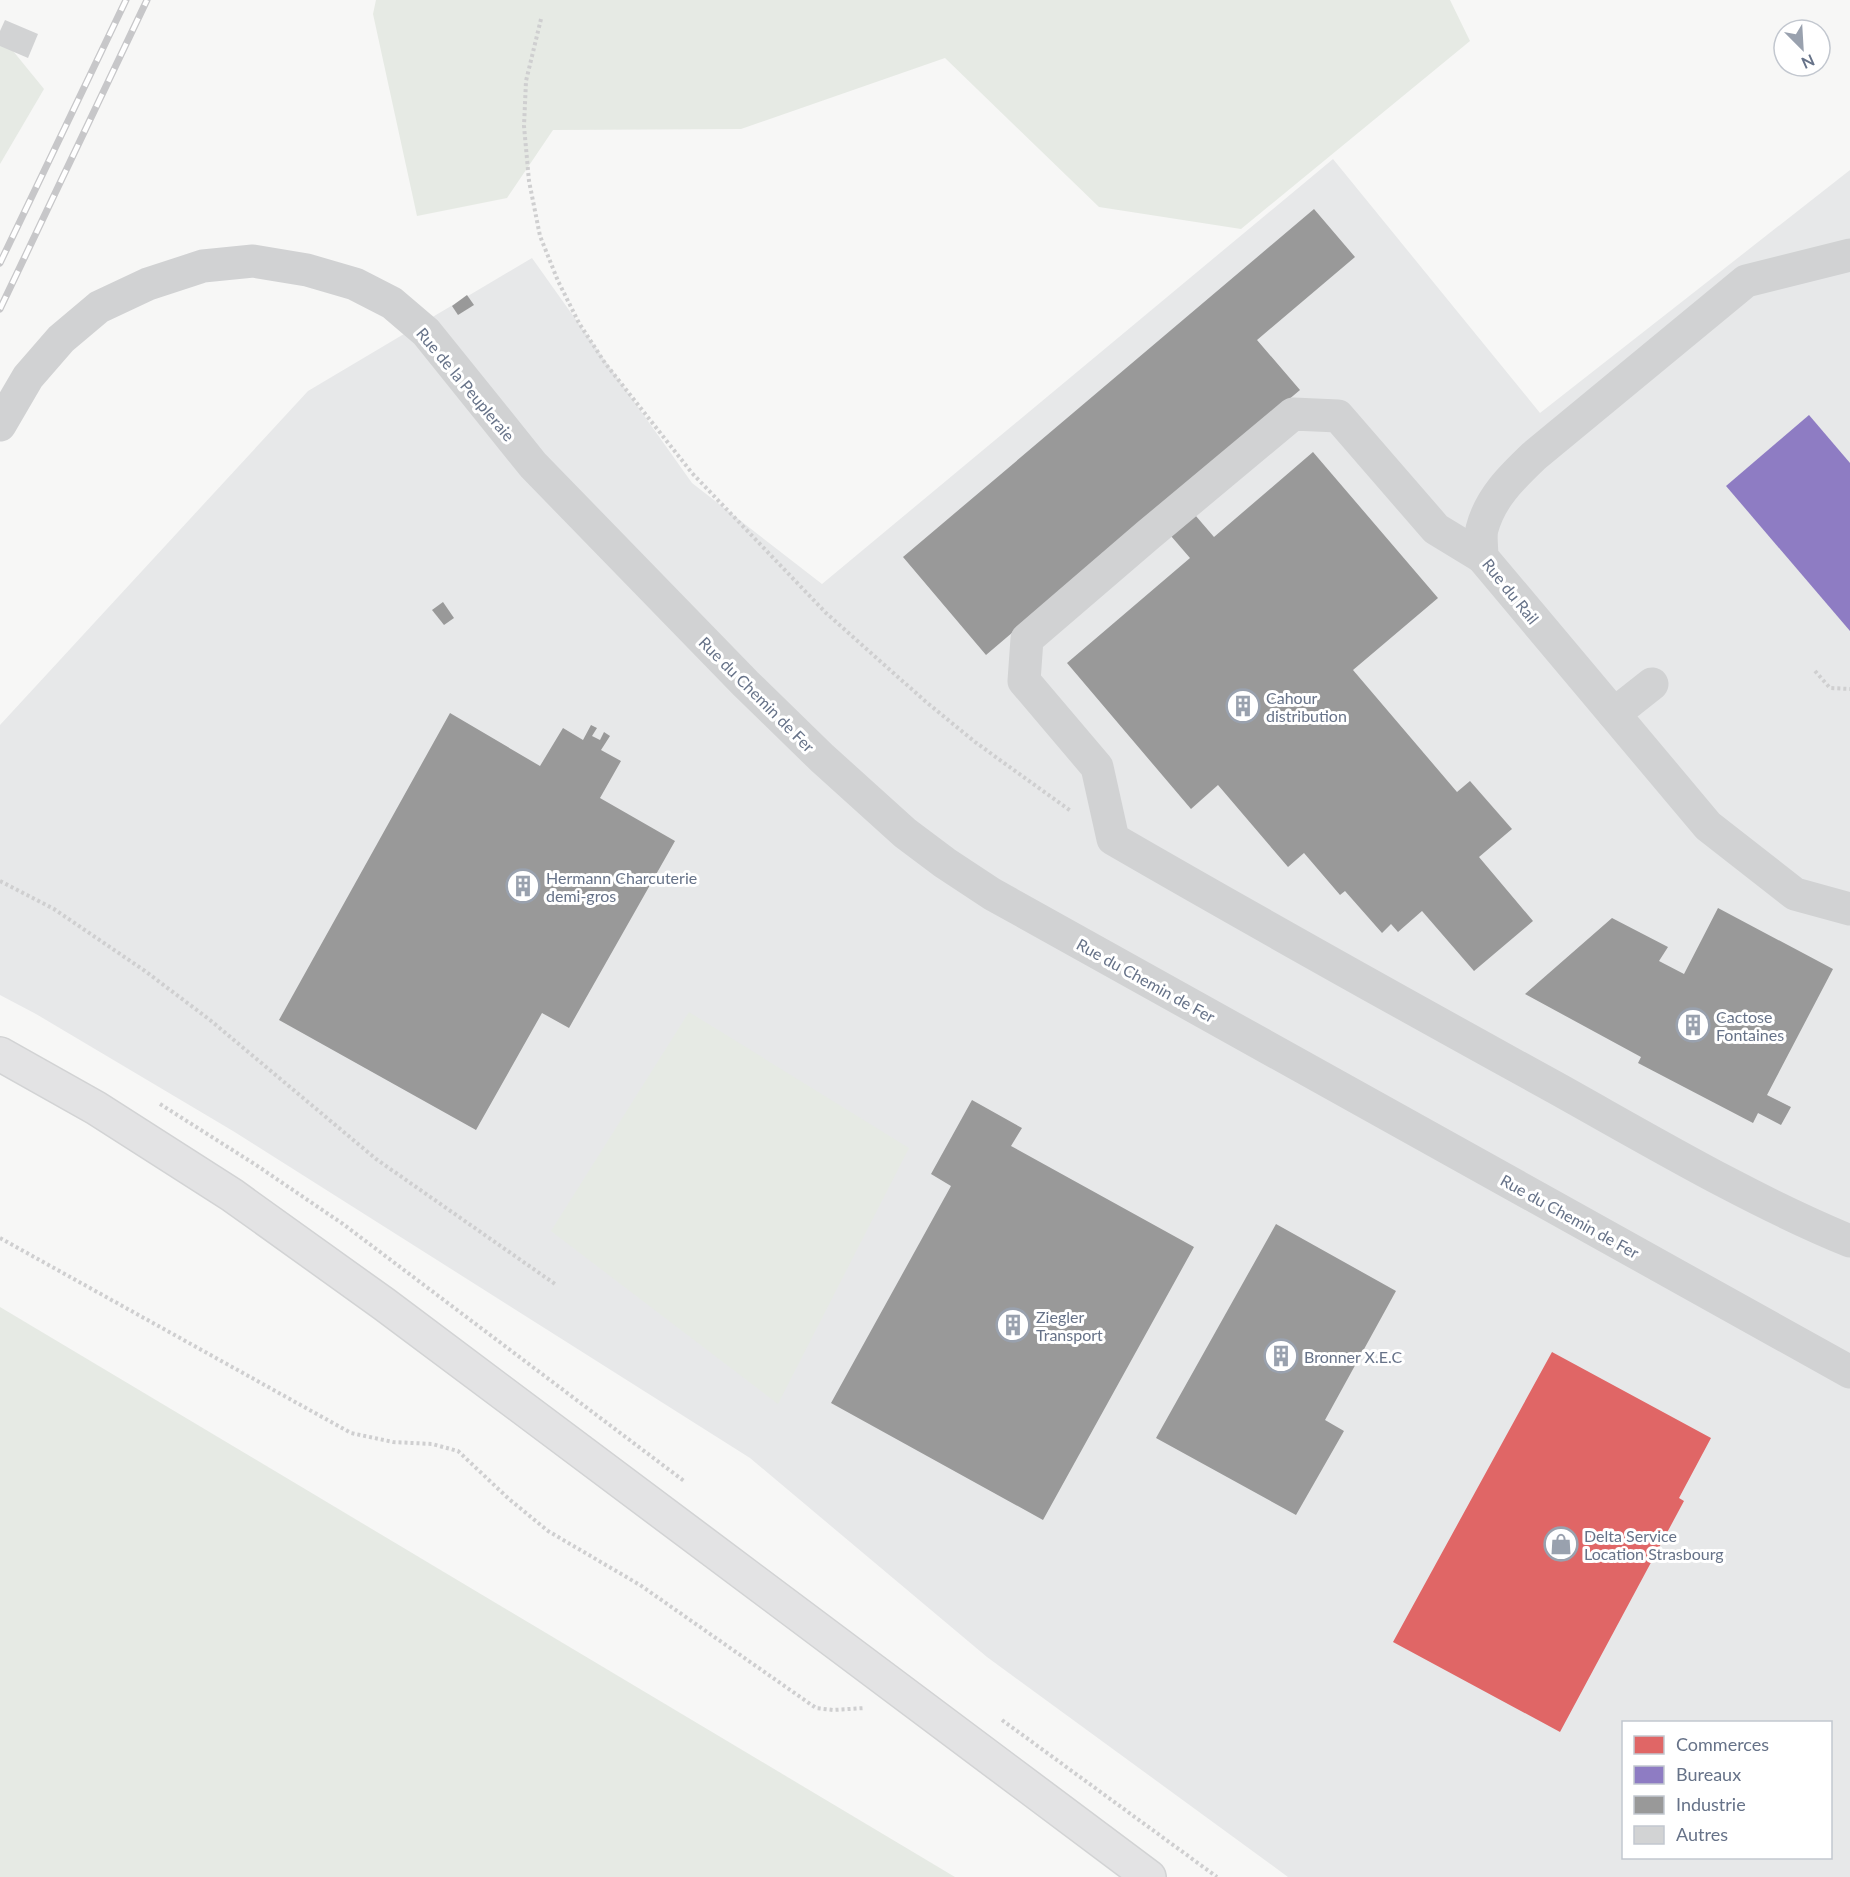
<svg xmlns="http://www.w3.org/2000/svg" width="1850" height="1877" viewBox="0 0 1850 1877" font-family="Lato,sans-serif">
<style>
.built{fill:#e7e8e9;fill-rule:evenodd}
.green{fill:#e6eae4}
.shops{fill:#e06666}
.offices{fill:#8e7cc3}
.industry{fill:#999}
.building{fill:#d2d3d4}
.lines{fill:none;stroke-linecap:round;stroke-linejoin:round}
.major-casing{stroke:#d2d3d4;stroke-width:36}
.path{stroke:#cfcfd0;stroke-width:4;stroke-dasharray:3 3;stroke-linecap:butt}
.minor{stroke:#d1d2d3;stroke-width:33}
.major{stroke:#e3e3e4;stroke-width:33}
.rail-casing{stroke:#c7c7c9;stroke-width:7}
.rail{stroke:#fff;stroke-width:4.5;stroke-dasharray:14;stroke-linecap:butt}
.labels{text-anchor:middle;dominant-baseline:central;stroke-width:6;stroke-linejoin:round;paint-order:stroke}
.street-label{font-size:16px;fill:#667288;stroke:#fff}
.poi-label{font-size:16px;fill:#667288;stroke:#fff;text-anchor:start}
</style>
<rect width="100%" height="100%" fill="#f7f7f6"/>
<path class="built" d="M1333,159L1540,413L1850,170V1877H1288L987,1657L750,1458L233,1131L36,1014L0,995V725L308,391L532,258L692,483L822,584ZM1624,1722H1830V1858H1624Z"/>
<g class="green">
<path d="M376,0H1450L1470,41L1241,229L1099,207L945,58L741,129L553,130L507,198L417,216L373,14Z"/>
<path d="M0,35L44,89L0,164Z"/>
<path d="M689,1012L909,1148L778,1404L551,1231Z"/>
<path d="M0,1307L955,1877H0Z"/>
</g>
<path class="shops" d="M1552,1352L1711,1438L1679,1498L1684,1501L1560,1732L1393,1642Z"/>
<path class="offices" d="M1809,415L1850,463V631L1726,486Z"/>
<g class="industry">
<path d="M1314,209L1355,257L1257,340L1300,390L1177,494L1214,537L1313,452L1438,598L1353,670L1457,792L1470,781L1512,829L1479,857L1533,921L1474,971L1422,911L1398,932L1391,924L1382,933L1345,891L1340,895L1304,853L1288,867L1218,785L1191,809L1067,663L1190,558L1152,514L986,655L903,557Z"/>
<path d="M467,295L474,305L458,315L452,306Z"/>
<path d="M443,602L454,618L444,625L432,610Z"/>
<path d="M450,713L540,766L563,728L583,740L591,725L597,728L592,736L600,740L604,732L610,736L601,750L621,761L600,798L675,841L569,1028L542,1013L476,1130L279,1020Z"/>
<path d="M1718,908L1833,969L1767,1095L1791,1107L1781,1125L1758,1113L1753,1123L1638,1063L1641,1057L1525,994L1612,918L1668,947L1659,961L1684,974Z"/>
<path d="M972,1100L1022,1128L1011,1146L1194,1247L1043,1520L831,1403L951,1186L931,1174Z"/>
<path d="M1276,1224L1396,1291L1325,1420L1344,1431L1296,1515L1156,1438Z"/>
</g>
<path class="building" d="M5,20L38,34L28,58L0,46V31Z"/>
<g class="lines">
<g class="major-casing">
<path id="major" d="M0,1054L96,1108L232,1195L384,1304L1149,1877"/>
</g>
<g class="path">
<path d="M541,19L526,81L524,126L529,181L540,236L558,281L579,323L605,363L692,473L826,613L925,701L975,742L1071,811"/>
<path d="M1815,671L1830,688L1850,689"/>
<path d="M0,881L54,909L145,971L210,1020L376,1159L555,1284"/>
<path d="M160,1104L256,1165L343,1224L684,1481"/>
<path d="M0,1238L351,1433L393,1442L432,1444L458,1451L509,1499L548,1531L640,1585L816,1708L833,1710L865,1708"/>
<path d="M1002,1720L1217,1877"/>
</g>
<g class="minor">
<path d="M1850,255L1746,281L1534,456C1512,477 1490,498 1482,529C1480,537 1482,548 1482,557L1708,826L1795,894L1850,909"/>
<path d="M0,425L28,377L61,339L99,307L148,284L203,266L253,261L307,270L355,284L392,303L426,332L533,465L746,684L822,758L905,833L945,863L992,894L1850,1372"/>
<path d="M1482,557L1436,529L1338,416L1293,414L1148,535L1027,639L1024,681L1097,767L1113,839C1260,924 1407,1006 1556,1088C1651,1141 1750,1200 1850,1241"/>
<path d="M1614,714L1652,684"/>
</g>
<use href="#major" class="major"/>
<g class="rail-casing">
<g id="rail">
<path d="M0,263L126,0"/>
<path d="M0,309L147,0"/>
</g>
</g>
<use href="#rail" class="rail"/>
</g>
<defs>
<g id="building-ring" transform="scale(1.725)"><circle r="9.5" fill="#fff" stroke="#99a1ae" stroke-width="1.5"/><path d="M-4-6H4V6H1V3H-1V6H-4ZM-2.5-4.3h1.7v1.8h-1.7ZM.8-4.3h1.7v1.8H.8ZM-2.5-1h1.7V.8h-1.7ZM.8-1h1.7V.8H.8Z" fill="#99a1ae"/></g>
<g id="shop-ring" transform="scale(1.725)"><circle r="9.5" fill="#fff" stroke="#99a1ae" stroke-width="1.5"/><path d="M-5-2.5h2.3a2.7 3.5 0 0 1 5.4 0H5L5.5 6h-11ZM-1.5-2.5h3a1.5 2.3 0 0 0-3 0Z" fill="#99a1ae"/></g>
</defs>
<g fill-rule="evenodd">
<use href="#building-ring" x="1243" y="706"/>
<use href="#building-ring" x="523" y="886"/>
<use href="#building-ring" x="1693" y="1025"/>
<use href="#building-ring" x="1013" y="1325"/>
<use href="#building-ring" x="1281" y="1356"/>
<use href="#shop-ring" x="1561" y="1544"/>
</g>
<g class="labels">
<g class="street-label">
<text transform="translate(466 384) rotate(50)">Rue de la Peupleraie</text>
<text transform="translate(1511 591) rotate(51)">Rue du Rail</text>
<text transform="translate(757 694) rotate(45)">Rue du Chemin de Fer</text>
<text transform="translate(1146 980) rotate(29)">Rue du Chemin de Fer</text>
<text transform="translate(1570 1216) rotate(29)">Rue du Chemin de Fer</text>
</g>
<g class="poi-label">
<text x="1266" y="697">Cahour<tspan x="1266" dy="18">distribution</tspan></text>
<text x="546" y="877">Hermann Charcuterie<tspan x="546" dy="18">demi-gros</tspan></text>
<text x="1716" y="1016">Cactose<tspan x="1716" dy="18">Fontaines</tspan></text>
<text x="1036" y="1316">Ziegler<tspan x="1036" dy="18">Transport</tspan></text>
<text x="1304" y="1356">Bronner X.E.C</text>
<text x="1584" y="1535">Delta Service<tspan x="1584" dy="18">Location Strasbourg</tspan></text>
</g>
</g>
<rect x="1622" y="1721" width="210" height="138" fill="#ffffff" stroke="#c2c7cf" stroke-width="1.5"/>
<rect x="1634" y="1736" width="30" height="18" fill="#e06666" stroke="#c2c7cf" stroke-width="1.5"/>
<text x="1676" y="1751" font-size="18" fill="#667288">Commerces</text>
<rect x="1634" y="1766" width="30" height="18" fill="#8e7cc3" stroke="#c2c7cf" stroke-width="1.5"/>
<text x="1676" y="1781" font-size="18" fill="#667288">Bureaux</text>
<rect x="1634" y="1796" width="30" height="18" fill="#999999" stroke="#c2c7cf" stroke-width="1.5"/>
<text x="1676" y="1811" font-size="18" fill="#667288">Industrie</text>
<rect x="1634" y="1826" width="30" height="18" fill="#d2d3d4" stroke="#c2c7cf" stroke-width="1.5"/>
<text x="1676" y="1841" font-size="18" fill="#667288">Autres</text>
<g transform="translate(1802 48) rotate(156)"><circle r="28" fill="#ffffff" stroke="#c2c7cf" stroke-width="1.5"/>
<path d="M0-4.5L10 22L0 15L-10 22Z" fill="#99a1ae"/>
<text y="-9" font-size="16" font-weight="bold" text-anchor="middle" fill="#667288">N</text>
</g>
</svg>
